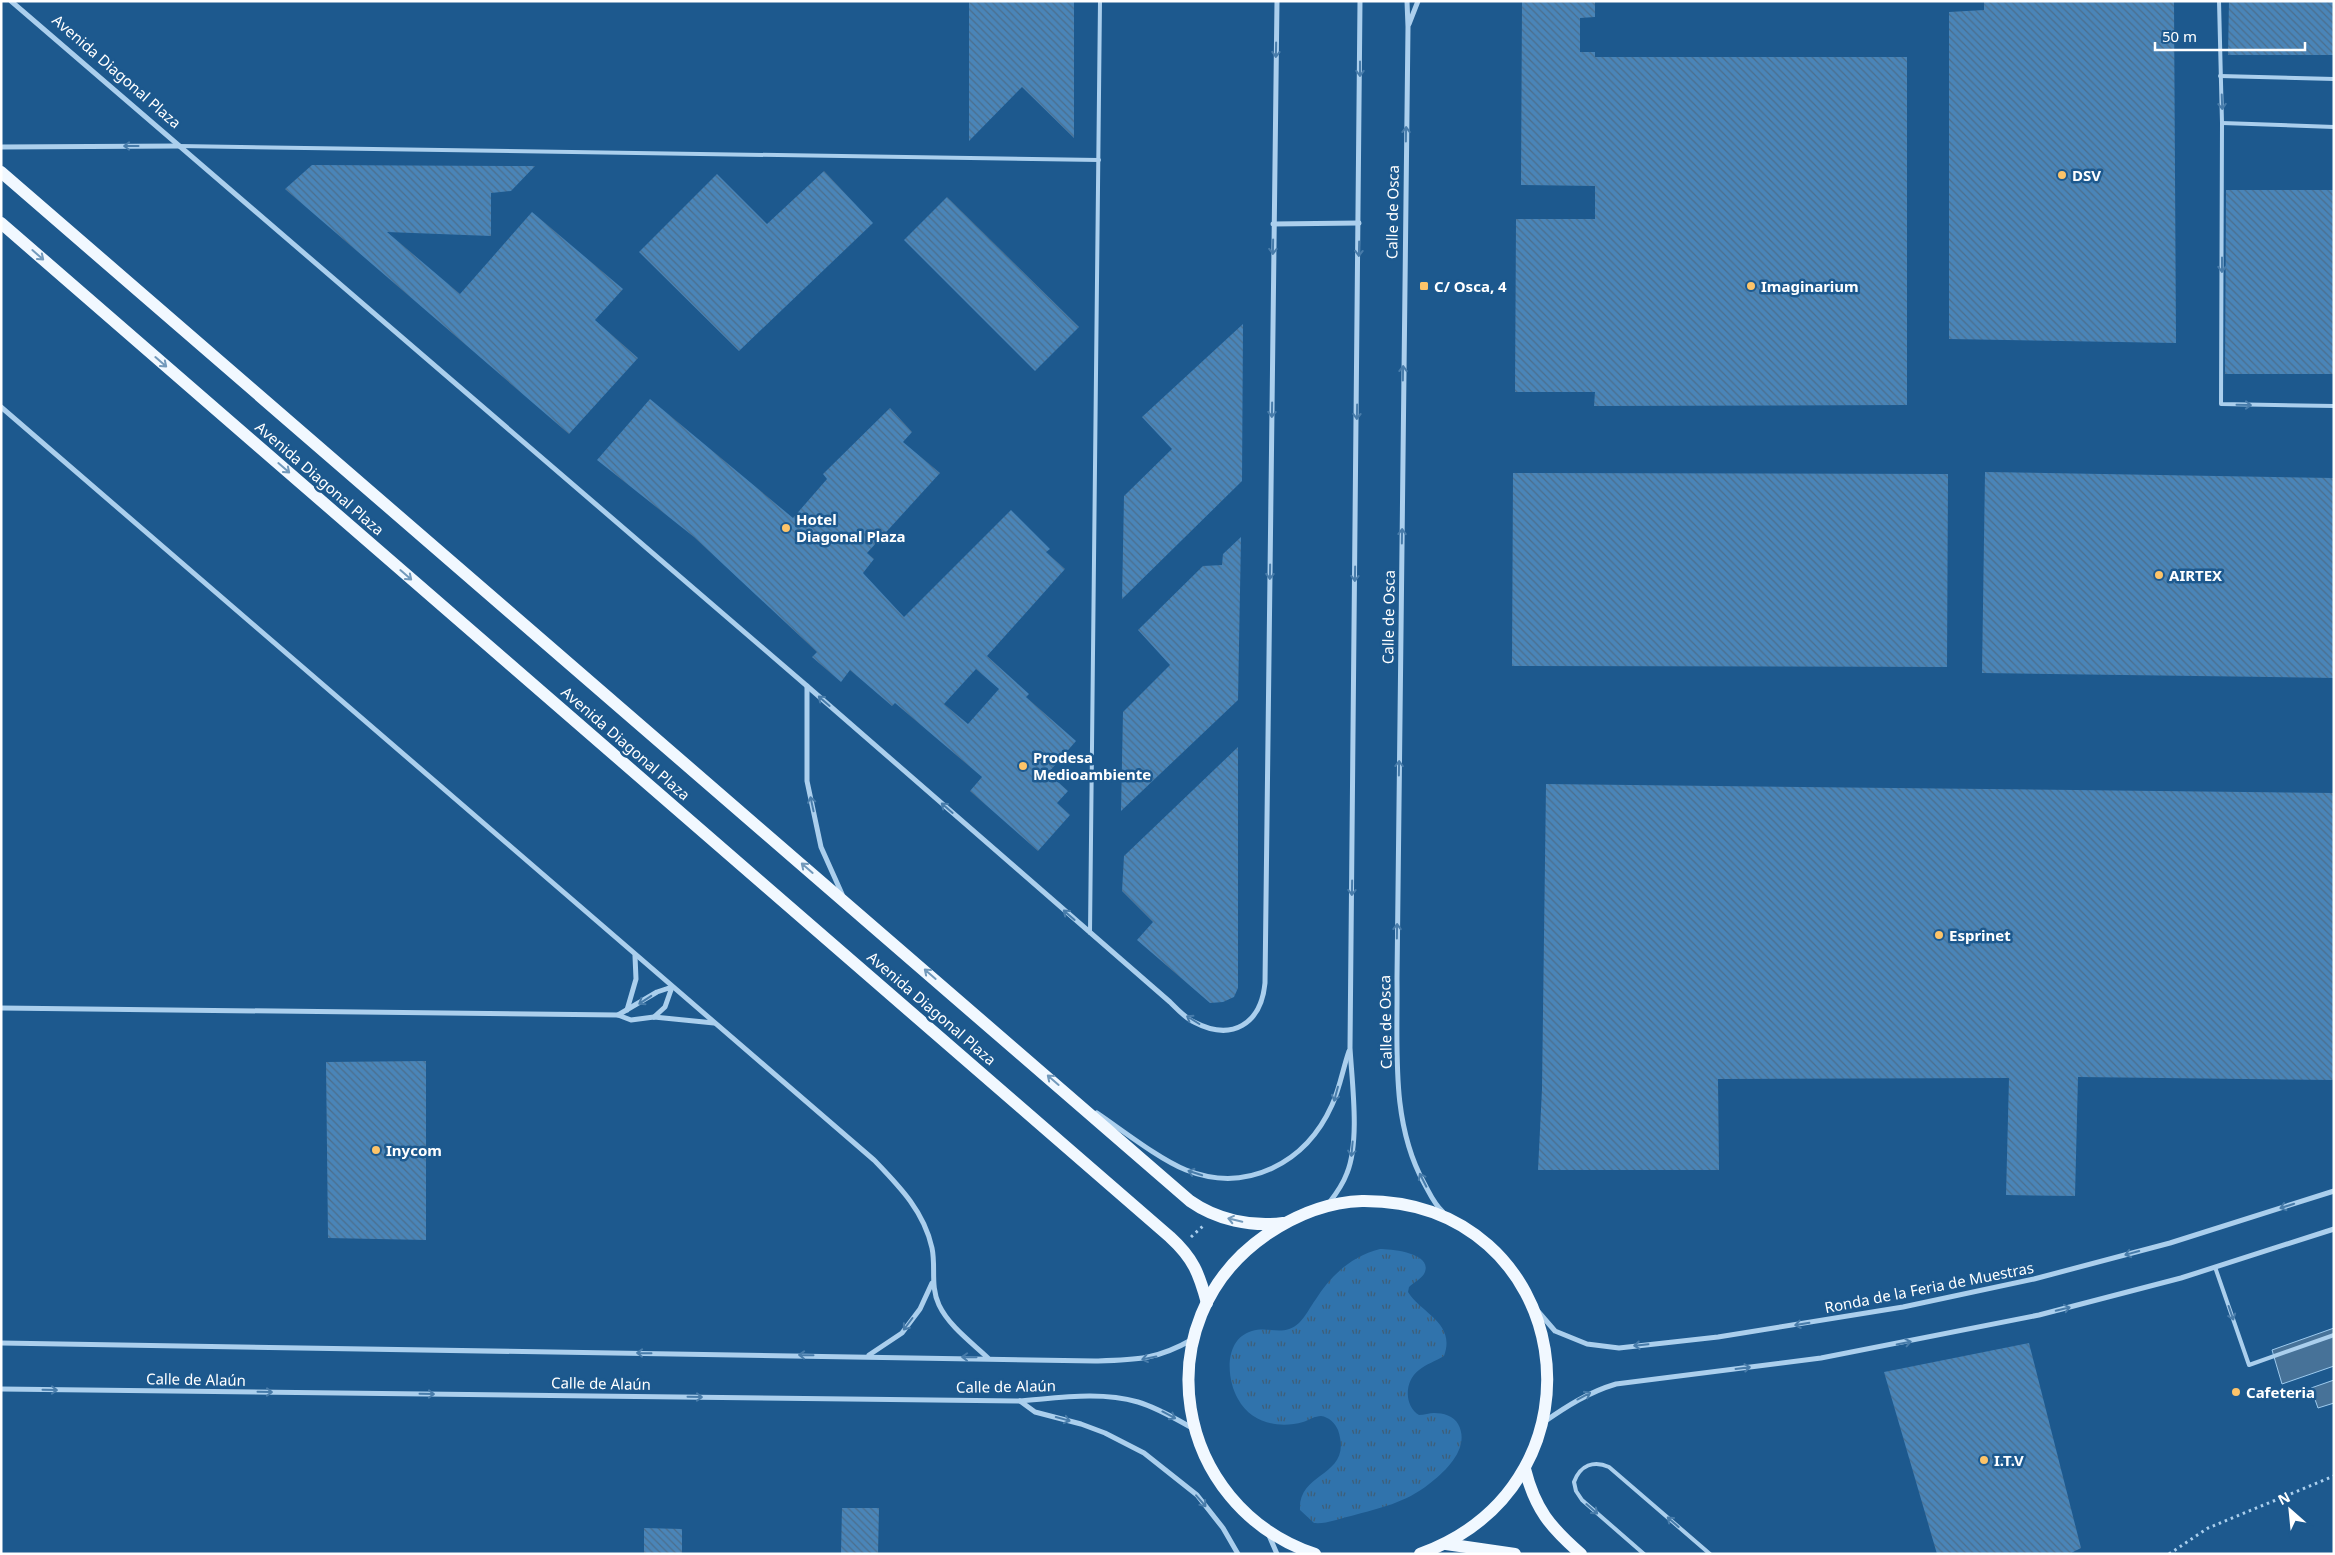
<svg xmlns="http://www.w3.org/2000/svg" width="2335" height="1555" viewBox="0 0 2335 1555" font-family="'Noto Sans',sans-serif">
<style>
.grass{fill:url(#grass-tufts)}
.water{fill:#477298;stroke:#9ecbef}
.building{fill:url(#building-back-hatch);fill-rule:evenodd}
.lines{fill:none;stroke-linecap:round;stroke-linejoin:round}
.path{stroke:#abcfed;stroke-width:3;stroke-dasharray:2.5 4;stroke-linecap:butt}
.service{stroke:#abcfed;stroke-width:4}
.minor{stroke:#abcfed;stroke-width:5}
.primary{stroke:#f1f8ff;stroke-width:12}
.oneway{stroke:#487caa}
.oneway2{stroke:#7299bb}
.poi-dot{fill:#fdc469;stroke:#1d598e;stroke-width:2}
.labels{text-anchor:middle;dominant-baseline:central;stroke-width:5;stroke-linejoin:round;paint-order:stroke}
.street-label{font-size:15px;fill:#fff;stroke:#1d598e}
.poi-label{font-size:15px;font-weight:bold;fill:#fff;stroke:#1d598e;text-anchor:start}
</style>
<defs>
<pattern id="grass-tufts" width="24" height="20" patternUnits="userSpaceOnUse" patternTransform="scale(1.25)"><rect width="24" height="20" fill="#3073ac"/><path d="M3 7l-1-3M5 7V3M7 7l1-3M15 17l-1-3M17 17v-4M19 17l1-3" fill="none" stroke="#3f5e77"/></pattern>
<pattern id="building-back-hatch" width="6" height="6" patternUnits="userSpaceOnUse" patternTransform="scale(1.25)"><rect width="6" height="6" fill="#4a85b8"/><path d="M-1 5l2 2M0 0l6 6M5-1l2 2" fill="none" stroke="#4b6e8d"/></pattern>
</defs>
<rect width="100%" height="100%" fill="#1d598e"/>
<path class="grass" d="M1380,1249C1391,1249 1435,1253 1424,1274C1421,1279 1413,1283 1409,1287L1408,1292C1422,1314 1456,1323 1444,1356C1436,1361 1426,1364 1419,1370C1404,1381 1404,1406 1419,1415C1424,1415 1430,1413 1434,1413C1443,1413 1454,1416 1458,1424C1471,1447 1446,1471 1429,1484C1405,1503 1380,1508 1351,1516C1338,1519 1327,1524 1314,1523L1300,1510C1298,1470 1354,1478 1338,1430C1335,1423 1329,1417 1321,1416C1315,1416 1309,1420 1303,1422C1279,1429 1251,1423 1238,1399C1226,1378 1224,1339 1252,1331C1269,1326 1284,1337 1299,1323C1306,1316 1310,1307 1316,1299C1331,1275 1352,1256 1380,1249Z"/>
<g class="water">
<path d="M2334,1328V1366L2282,1384L2272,1350Z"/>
<path d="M2334,1380V1403L2318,1408L2311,1388Z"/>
</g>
<g class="building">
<path d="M969,1H1074V138L1022,87L969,141Z"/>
<path d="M1522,1H1595V17L1580,18V52H1595V57H1907V405L1594,406L1595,392H1515L1516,219H1595V186L1521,185Z"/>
<path d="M1984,1L2174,2L2176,343L1949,339V12L1984,10Z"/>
<path d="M2229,1H2334V55H2228Z"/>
<path d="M312,165L535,166L511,191L491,193V236L387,232L460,294L532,212L623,289L595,320L638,358L569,434L285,189Z"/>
<path d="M824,171L873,223L739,351L639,252L717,174L767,224Z"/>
<path d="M2226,190H2334V374H2225Z"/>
<path d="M947,197L1079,327L1035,371L904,240Z"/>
<path d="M1243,324L1242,481L1122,599L1124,496L1172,449L1142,417Z"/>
<path d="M650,399L793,518L827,479L823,474L890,408L912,432L903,442L940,473L867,553L874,559L863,573L904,617L1011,510L1050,549L1046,552L1065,569L987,656L1029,694L1026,697L1076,741L1048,773L1068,791L1057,803L1070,815L1038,851L970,791L982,777L895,703L892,706L850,670L841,682L812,657L817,652L694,537L597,460ZM976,669L999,689L968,724L944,704Z"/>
<path d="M1985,472L2334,478V678L1982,673Z"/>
<path d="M1513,473L1948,474L1947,667L1512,666Z"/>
<path d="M1241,537L1238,700L1121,811L1123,712L1170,665L1138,630L1203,566L1222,565L1223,554Z"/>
<path d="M1238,747V988L1234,997L1223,1002L1210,1003L1137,940L1153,922L1122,891L1124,856Z"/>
<path d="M1546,784L2334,793V1080L2078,1077L2075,1196L2006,1195L2009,1078L1718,1079L1719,1170H1538L1542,1089Z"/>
<path d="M426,1061V1240L328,1238L326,1062Z"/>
<path d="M2029,1343L2081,1548L2069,1554H1937L1884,1372Z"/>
<path d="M842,1508H879L878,1554H841Z"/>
<path d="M644,1528L682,1529V1554H644Z"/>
</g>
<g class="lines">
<g class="path">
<path d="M1191,1237L1203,1226"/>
<path d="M2169,1554L2208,1528L2334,1476"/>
</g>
<g class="service">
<path d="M2219,1L2222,123L2221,404L2334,406"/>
<path d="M2220,76L2334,79"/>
<path d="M2222,123L2334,127"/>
<path d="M179,146L1099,160"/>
<path d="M1090,933L1100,1"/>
<path d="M2215,1267L2249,1365L2334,1335"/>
<path d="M1644,1554L1582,1500L1576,1491L1574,1482C1580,1465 1594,1460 1609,1467L1710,1554"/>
</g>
<g class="minor">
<path d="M11,1L807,686L1170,1002C1177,1009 1185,1018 1194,1022C1232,1042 1261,1024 1265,983L1277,1"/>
<path d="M1407,1L1408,27L1397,979C1398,1048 1390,1121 1424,1183C1430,1194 1434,1204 1443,1212"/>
<path d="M1409,24L1418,1"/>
<path d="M1,147L179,146"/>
<path d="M1273,224L1359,223"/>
<path d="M1,407L874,1160C899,1186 924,1211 932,1248C936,1267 930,1286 939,1305C949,1326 971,1342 988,1358"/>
<path d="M807,686V781L821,847L842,894"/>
<path d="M1,1008L618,1015L631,1020L654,1017L714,1023"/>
<path d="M627,1010L636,979L635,956"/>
<path d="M618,1015L657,992L672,987L665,1007L654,1017"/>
<path d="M1097,1113C1122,1130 1159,1159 1186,1170C1247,1194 1306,1163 1332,1105C1340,1088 1343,1068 1349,1051"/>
<path d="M1329,1203C1336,1194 1343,1184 1347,1173C1360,1141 1352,1083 1350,1048L1360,1"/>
<path d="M1536,1309L1555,1331L1587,1344L1619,1348L1718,1337L1903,1307L2034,1279L2170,1243L2334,1191"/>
<path d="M1,1343L1095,1361C1135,1360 1157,1360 1193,1339"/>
<path d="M869,1355L902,1333L920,1309L932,1283"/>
<path d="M1,1389L1019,1401C1058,1398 1100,1391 1138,1402C1158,1408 1176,1419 1194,1429"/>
<path d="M1020,1401L1035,1412L1081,1424L1105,1433L1144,1453L1197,1495L1223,1528L1238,1554"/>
<path d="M1544,1422C1567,1406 1589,1392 1616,1384L1821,1358L2039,1315L2181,1278L2334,1229"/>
<path d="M1268,1533L1277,1554"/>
</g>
<g class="primary">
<path d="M1,172L1190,1201C1217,1220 1251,1227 1283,1223"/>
<path d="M1,223L1170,1237C1193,1258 1199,1273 1207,1303"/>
<path d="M1525,1469C1535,1509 1550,1527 1581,1554"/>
<path d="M1446,1544L1515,1554"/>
<path d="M1315,1554C1173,1506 1142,1321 1266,1235C1294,1216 1327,1202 1362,1201C1573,1199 1619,1481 1420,1554"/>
</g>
</g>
<defs><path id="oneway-shaft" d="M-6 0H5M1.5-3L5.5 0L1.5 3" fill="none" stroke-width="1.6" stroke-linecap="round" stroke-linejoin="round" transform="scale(1.25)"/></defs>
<g class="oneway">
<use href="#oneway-shaft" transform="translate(1276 50) rotate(91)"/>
<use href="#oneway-shaft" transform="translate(1360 69) rotate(90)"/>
<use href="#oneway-shaft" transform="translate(2222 102) rotate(88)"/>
<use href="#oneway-shaft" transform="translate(1406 134) rotate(-89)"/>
<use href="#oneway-shaft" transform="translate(131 146) rotate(180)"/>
<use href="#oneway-shaft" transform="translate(1273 247) rotate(91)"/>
<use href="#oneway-shaft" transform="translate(1359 249) rotate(91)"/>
<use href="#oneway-shaft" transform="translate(2222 265) rotate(90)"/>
<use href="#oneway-shaft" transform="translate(1403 373) rotate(-89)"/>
<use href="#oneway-shaft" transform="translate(2244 405) rotate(1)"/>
<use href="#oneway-shaft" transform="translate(1272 410) rotate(91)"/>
<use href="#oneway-shaft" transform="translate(1357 412) rotate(91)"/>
<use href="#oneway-shaft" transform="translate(1402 536) rotate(-89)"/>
<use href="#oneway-shaft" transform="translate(1270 572) rotate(91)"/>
<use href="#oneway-shaft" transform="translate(1355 574) rotate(91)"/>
<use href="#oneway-shaft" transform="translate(824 701) rotate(-139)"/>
<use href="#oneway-shaft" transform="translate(1399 768) rotate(-89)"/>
<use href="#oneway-shaft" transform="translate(812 804) rotate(-102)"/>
<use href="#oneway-shaft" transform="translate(947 808) rotate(-139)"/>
<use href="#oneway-shaft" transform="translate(1352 888) rotate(91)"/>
<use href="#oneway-shaft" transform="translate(1069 915) rotate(-139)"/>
<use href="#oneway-shaft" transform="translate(1397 931) rotate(-89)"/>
<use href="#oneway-shaft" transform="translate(645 1000) rotate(147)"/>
<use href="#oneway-shaft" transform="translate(1193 1020) rotate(-148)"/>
<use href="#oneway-shaft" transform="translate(1336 1094) rotate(105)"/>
<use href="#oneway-shaft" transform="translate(1352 1149) rotate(95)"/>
<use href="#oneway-shaft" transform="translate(1195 1173) rotate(-162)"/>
<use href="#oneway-shaft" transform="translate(1423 1180) rotate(-117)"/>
<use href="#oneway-shaft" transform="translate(2287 1206) rotate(162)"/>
<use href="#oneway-shaft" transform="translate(2132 1253) rotate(165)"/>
<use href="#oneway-shaft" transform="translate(2063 1309) rotate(-14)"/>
<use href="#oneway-shaft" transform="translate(2231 1313) rotate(71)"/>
<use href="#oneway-shaft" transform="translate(908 1324) rotate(127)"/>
<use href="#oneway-shaft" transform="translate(1802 1324) rotate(171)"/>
<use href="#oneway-shaft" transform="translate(1904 1343) rotate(-11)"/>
<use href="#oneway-shaft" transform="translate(1641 1345) rotate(174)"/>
<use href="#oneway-shaft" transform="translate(644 1353) rotate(-179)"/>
<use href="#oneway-shaft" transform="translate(806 1355) rotate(-179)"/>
<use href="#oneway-shaft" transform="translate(969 1357) rotate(-179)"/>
<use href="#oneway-shaft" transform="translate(1149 1358) rotate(168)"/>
<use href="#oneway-shaft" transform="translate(1743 1368) rotate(-7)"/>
<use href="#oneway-shaft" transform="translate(50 1390) rotate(1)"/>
<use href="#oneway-shaft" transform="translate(265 1392) rotate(1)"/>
<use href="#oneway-shaft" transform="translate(427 1394) rotate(1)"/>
<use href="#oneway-shaft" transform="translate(1584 1396) rotate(-28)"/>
<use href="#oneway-shaft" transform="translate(695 1397) rotate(1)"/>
<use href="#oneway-shaft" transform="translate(1169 1415) rotate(28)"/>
<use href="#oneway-shaft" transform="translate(1063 1419) rotate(15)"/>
<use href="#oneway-shaft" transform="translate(1201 1501) rotate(49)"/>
<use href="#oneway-shaft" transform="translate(1592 1509) rotate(41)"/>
<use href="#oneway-shaft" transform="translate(1673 1522) rotate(-139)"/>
</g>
<g class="oneway2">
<use href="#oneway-shaft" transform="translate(38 255) rotate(41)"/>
<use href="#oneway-shaft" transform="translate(161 362) rotate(41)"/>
<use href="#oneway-shaft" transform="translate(284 468) rotate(41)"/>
<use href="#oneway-shaft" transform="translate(406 575) rotate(41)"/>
<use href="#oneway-shaft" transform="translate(807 868) rotate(-139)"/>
<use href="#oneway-shaft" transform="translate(930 974) rotate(-139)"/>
<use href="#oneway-shaft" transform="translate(1053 1080) rotate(-139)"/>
<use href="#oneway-shaft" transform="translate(1235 1220) rotate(-167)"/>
</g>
<g class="poi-dot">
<circle cx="2062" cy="175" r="5"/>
<rect x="1419" y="281" width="10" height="10" rx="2.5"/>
<circle cx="1751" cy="286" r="5"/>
<circle cx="786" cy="528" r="5"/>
<circle cx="2159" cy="575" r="5"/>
<circle cx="1023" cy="766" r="5"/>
<circle cx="1939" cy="935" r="5"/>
<circle cx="376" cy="1150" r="5"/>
<circle cx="2236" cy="1392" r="5"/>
<circle cx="1984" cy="1460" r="5"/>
</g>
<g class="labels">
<g class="street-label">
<text transform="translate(117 71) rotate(41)">Avenida Diagonal Plaza</text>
<text transform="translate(1392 212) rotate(-89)">Calle de Osca</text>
<text transform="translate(320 478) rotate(41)">Avenida Diagonal Plaza</text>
<text transform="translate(1388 617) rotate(-89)">Calle de Osca</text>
<text transform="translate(626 743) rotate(41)">Avenida Diagonal Plaza</text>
<text transform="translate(932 1008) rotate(41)">Avenida Diagonal Plaza</text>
<text transform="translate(1385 1022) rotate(-91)">Calle de Osca</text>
<text transform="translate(1929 1287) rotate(-11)">Ronda de la Feria de Muestras</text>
<text transform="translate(196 1379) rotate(1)">Calle de Alaún</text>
<text transform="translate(601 1383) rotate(1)">Calle de Alaún</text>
<text transform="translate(1006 1386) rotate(-1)">Calle de Alaún</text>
</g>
<g class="poi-label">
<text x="2072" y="175">DSV</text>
<text x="1434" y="286">C/ Osca, 4</text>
<text x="1761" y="286">Imaginarium</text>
<text x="796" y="519">Hotel<tspan x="796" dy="17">Diagonal Plaza</tspan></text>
<text x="2169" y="575">AIRTEX</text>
<text x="1033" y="757">Prodesa<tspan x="1033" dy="17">Medioambiente</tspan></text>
<text x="1949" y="935">Esprinet</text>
<text x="386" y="1150">Inycom</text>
<text x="2246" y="1392">Cafeteria</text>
<text x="1994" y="1460">I.T.V</text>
</g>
</g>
<rect width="2335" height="1555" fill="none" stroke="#ffffff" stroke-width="5"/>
<g transform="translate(2290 1510) rotate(333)" stroke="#1d598e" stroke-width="4" paint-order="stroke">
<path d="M0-4L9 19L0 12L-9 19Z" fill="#ffffff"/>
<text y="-8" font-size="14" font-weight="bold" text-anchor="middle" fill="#ffffff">N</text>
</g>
<path d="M2155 42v8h150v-8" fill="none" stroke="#ffffff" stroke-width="2.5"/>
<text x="2162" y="42" font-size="15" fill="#ffffff" stroke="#1d598e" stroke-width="4" paint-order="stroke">50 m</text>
</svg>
